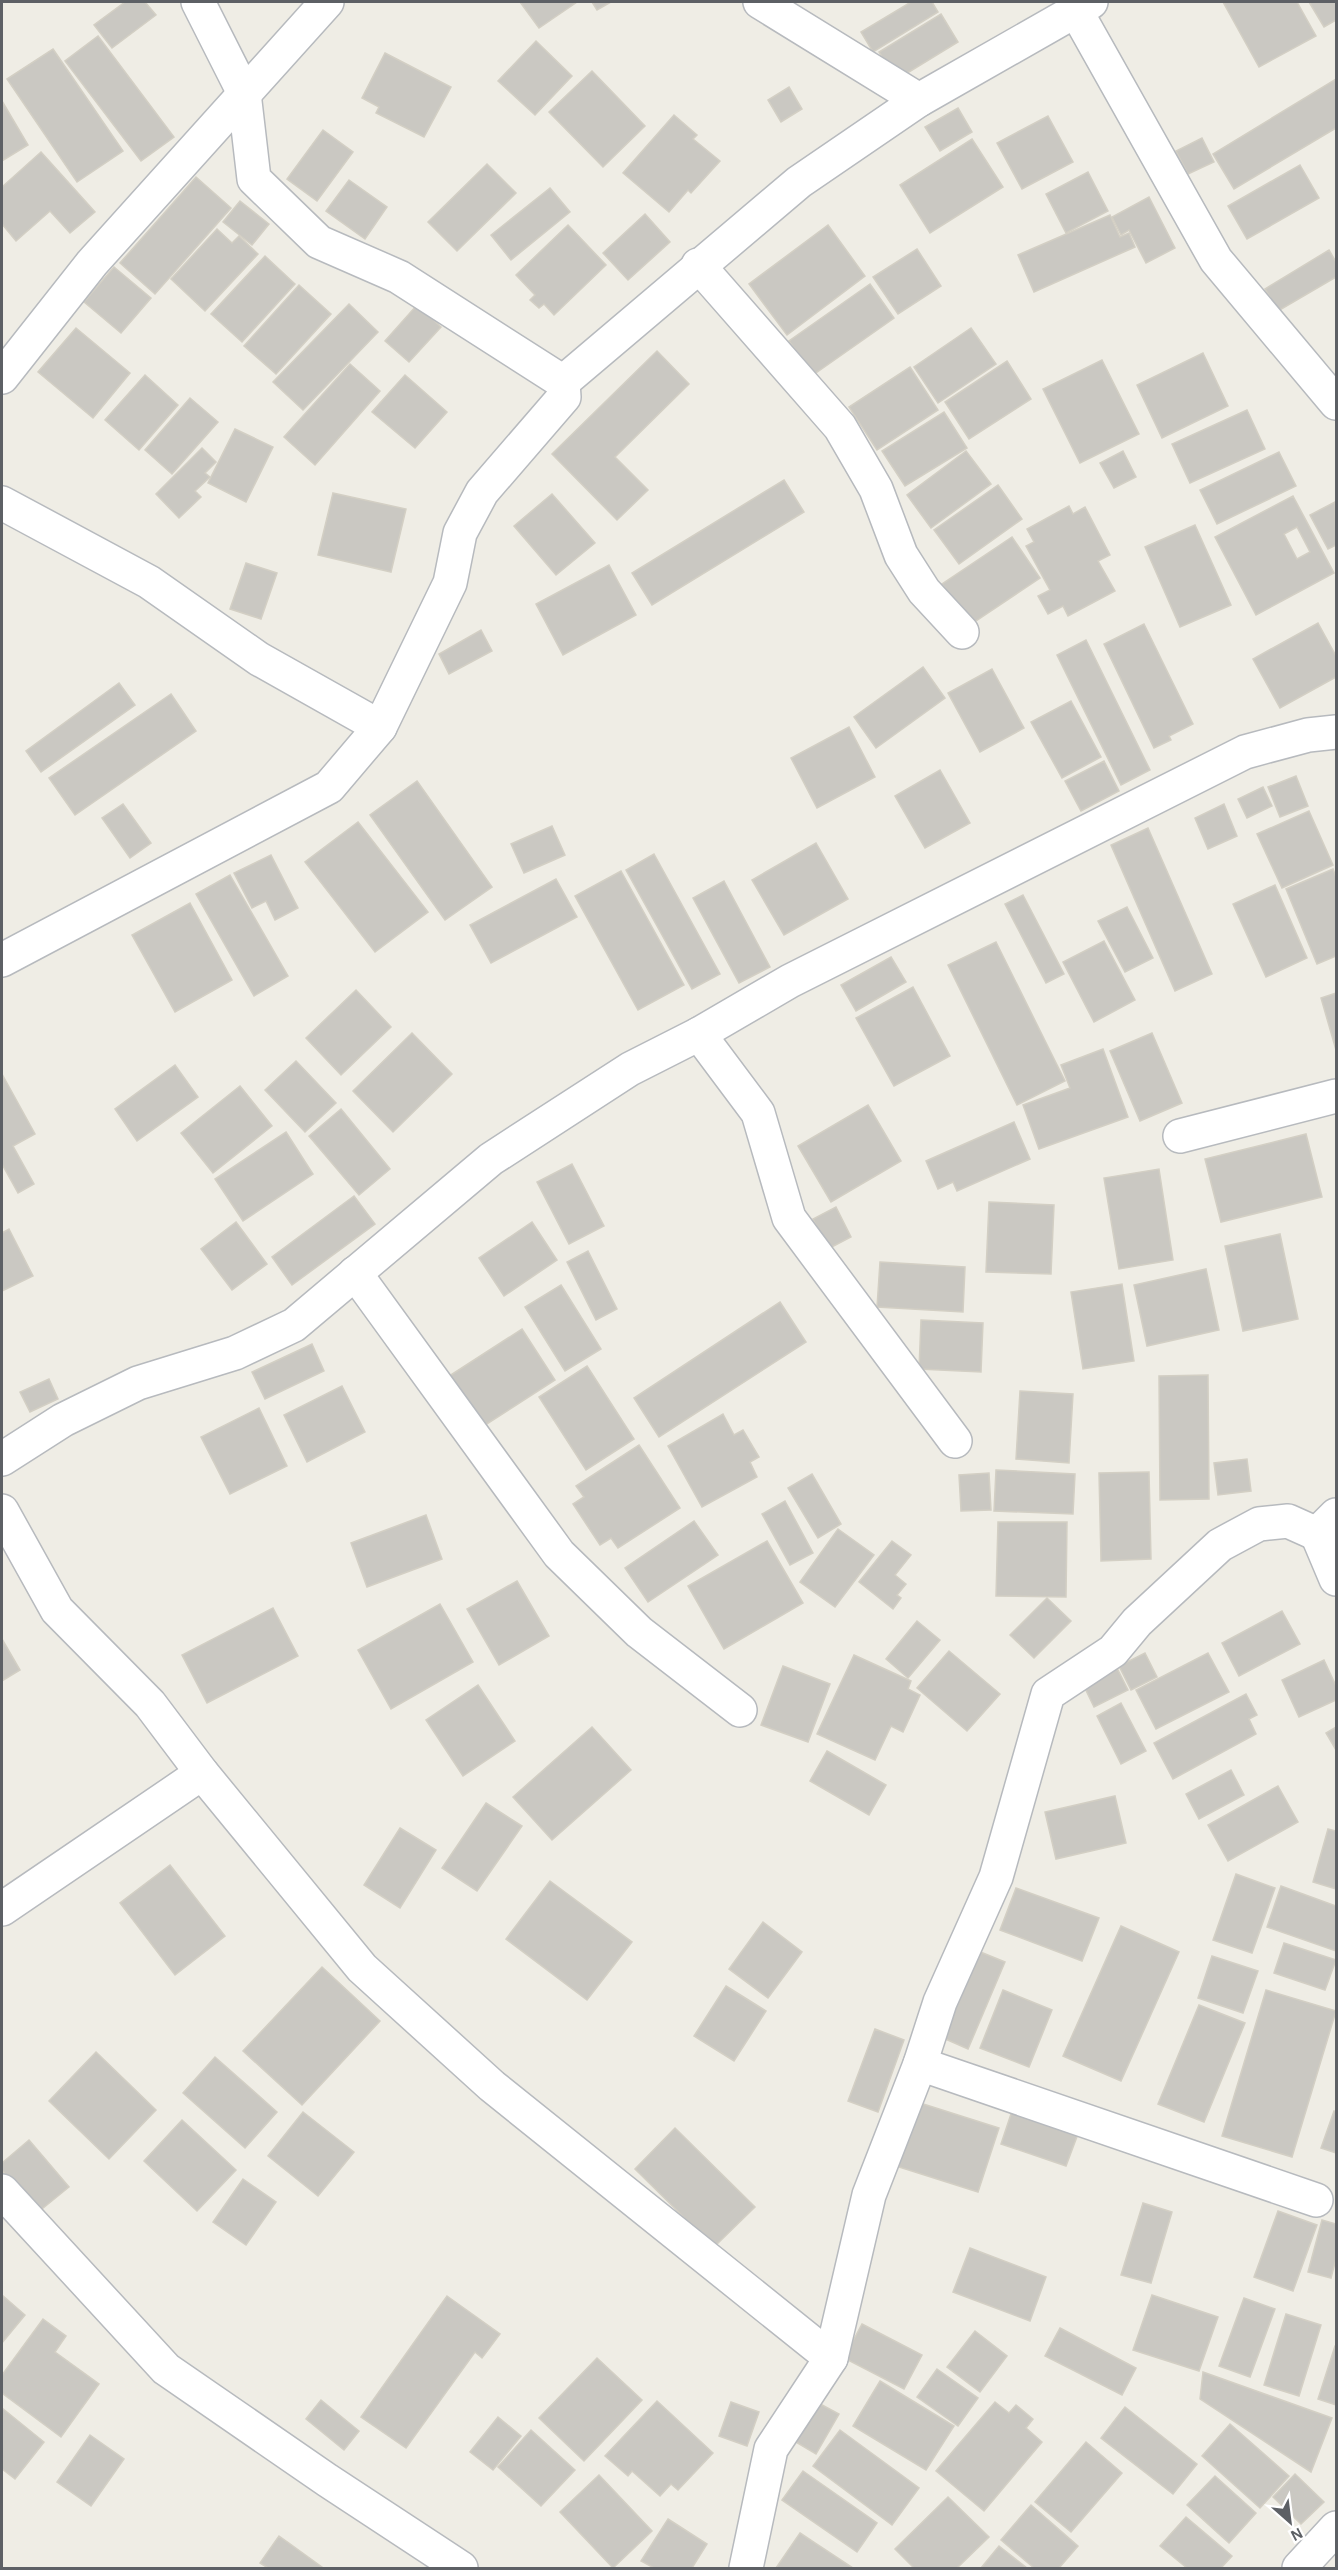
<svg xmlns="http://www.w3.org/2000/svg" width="1338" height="2570" viewBox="0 0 1338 2570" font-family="'Alegreya Sans',sans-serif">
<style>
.building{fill:#cac8c2;stroke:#d3cfc4;stroke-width:1.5;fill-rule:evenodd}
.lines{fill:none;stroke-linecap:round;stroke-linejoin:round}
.minor-casing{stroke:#b7babe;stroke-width:36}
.minor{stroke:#fff;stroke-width:33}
</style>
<rect width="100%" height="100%" fill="#efede5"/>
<g class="building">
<path d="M125,2H145L156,15L112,48L94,25Z"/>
<path d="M520,2H577L539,28Z"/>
<path d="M592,2H611L597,10Z"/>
<path d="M911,2H932L938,12L873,52L861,32Z"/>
<path d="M1223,2H1297L1316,36L1259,67Z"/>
<path d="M1309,2H1336V20L1324,27Z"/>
<path d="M941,14L958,42L896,80L879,52Z"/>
<path d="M98,36L174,137L141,161L65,61Z"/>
<path d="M536,41L572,76L535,115L498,81Z"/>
<path d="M53,49L123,151L77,182L7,79Z"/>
<path d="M385,53L451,87L424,137L376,113L379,107L362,98Z"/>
<path d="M592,71L645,126L603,167L549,112Z"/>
<path d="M1336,79V128L1234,189L1213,154Z"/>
<path d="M789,87L802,109L781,122L768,100Z"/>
<path d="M2,101L28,145L2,161Z"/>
<path d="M958,108L972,132L940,151L925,127Z"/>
<path d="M674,115L697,135L693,139L720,161L691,193L688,190L669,212L623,173Z"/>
<path d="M1048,116L1073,162L1022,189L997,143Z"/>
<path d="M323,130L353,152L317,201L287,179Z"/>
<path d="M1202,138L1214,162L1188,174L1176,151Z"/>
<path d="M972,139L1003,187L930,233L900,185Z"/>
<path d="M41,152L95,212L70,233L50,211L16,241L2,224V187Z"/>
<path d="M487,164L516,193L457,251L428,222Z"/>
<path d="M1300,165L1319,198L1247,239L1228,206Z"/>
<path d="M1088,172L1108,211L1066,233L1046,194Z"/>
<path d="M196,177L231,208L155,294L120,263Z"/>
<path d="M349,180L387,207L365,239L326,211Z"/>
<path d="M550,188L570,212L511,260L491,235Z"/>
<path d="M1149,197L1175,248L1146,263L1129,230L1121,235L1112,217Z"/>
<path d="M240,201L269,224L252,245L223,222Z"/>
<path d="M645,214L670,242L628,280L603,253Z"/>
<path d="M1110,215L1120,237L1129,233L1135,247L1034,292L1018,255Z"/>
<path d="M568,225L606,265L554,315L544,304L539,308L530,300L535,295L516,275Z"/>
<path d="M828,225L865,276L787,335L749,284Z"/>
<path d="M217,229L232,243L239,236L258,254L205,311L171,279Z"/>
<path d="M917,249L941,286L898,314L873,277Z"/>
<path d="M1329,250L1336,262V277L1278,311L1265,289Z"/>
<path d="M265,256L295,284L242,342L211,314Z"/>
<path d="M114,267L151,298L121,333L84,302Z"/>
<path d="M870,284L894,318L813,375L789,341Z"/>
<path d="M299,285L331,314L276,374L244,346Z"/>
<path d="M349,304L378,332L303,410L273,382Z"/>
<path d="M417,305L441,327L409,362L385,341Z"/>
<path d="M76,328L130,373L93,418L38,372Z"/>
<path d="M971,328L996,364L938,403L914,367Z"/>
<path d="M657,351L689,384L615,457L648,490L617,520L552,454Z"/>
<path d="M1203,353L1228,406L1162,438L1137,385Z"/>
<path d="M1102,360L1139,434L1080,463L1043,389Z"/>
<path d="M1007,361L1031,399L969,439L945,402Z"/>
<path d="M350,364L380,391L315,465L284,437Z"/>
<path d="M910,367L938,410L877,450L849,407Z"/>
<path d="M145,375L178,405L139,450L105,420Z"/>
<path d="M405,375L447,412L415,448L372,412Z"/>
<path d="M190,398L218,422L172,474L145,450Z"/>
<path d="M1247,410L1265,449L1190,483L1172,444Z"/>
<path d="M944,412L967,448L905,486L882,451Z"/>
<path d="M235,429L273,447L246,502L208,483Z"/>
<path d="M202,448L216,462L205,473L210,477L195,491L201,497L179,518L156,494Z"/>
<path d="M966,451L991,484L931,528L907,495Z"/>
<path d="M1123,451L1136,477L1114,488L1100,463Z"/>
<path d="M1279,452L1296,486L1217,524L1200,490Z"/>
<path d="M784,480L804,512L652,605L632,573Z"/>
<path d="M998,485L1022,519L959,564L934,530Z"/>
<path d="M333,493L406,509L391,572L318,555Z"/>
<path d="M552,494L595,543L556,575L514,526Z"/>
<path d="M1293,496L1334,573L1256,615L1215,537ZM1297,527L1310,552L1297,559L1284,534Z"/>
<path d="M1335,502L1336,545L1328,549L1310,515Z"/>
<path d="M1069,506L1073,514L1085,507L1110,555L1098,561L1115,591L1068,616L1063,606L1048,614L1038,596L1050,590L1026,546L1034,542L1027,529Z"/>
<path d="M1195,525L1231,605L1180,627L1145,547Z"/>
<path d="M1012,537L1040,578L970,625L942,584Z"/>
<path d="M246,563L277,573L261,619L230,609Z"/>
<path d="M609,565L636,615L563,655L536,604Z"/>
<path d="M1318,623L1336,656V677L1280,708L1253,659Z"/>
<path d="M1144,624L1193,724L1169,736L1171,740L1154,748L1104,644Z"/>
<path d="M481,630L492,651L449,674L439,654Z"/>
<path d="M1086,640L1150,770L1121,785L1057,655Z"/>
<path d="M923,667L945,698L876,748L854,717Z"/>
<path d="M992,669L1024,728L980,752L948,693Z"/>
<path d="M119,683L135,705L41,772L26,751Z"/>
<path d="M171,694L196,731L75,815L49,778Z"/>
<path d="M1071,701L1101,757L1062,778L1031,722Z"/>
<path d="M849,727L875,777L817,808L791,758Z"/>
<path d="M1104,761L1119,791L1081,811L1065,781Z"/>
<path d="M940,770L970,823L925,848L895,796Z"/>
<path d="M1296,776L1308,806L1280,817L1268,787Z"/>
<path d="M417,781L492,887L445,920L370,815Z"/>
<path d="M1263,787L1272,806L1247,818L1238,799Z"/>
<path d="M123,804L151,843L130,858L102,818Z"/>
<path d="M1224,804L1237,836L1208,849L1195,818Z"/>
<path d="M1309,811L1333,865L1282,888L1257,834Z"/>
<path d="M358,822L428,912L375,952L305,862Z"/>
<path d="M552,826L565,855L524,873L511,844Z"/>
<path d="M1148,828L1212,974L1175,991L1111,845Z"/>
<path d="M816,843L848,899L784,935L752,880Z"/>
<path d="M654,854L720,974L692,989L626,870Z"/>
<path d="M271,855L298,908L275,920L266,901L252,908L234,873Z"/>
<path d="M1333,869L1336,877V956L1317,964L1286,889Z"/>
<path d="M621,871L684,985L638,1010L575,896Z"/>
<path d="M230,875L288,976L254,996L196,894Z"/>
<path d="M556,879L577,917L491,963L470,925Z"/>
<path d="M724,881L770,967L739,983L693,898Z"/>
<path d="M1275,885L1307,958L1266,977L1233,904Z"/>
<path d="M1023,895L1064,974L1046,983L1005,904Z"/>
<path d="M190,903L232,980L175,1012L132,935Z"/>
<path d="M1127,907L1153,958L1125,972L1098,921Z"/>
<path d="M1104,941L1135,1000L1094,1022L1063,962Z"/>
<path d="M996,942L1065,1081L1017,1105L948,965Z"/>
<path d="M891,957L906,982L856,1011L841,985Z"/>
<path d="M913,987L950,1056L894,1086L856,1018Z"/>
<path d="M356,990L391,1027L341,1075L306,1038Z"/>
<path d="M1336,993V1050L1321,998Z"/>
<path d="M412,1033L452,1074L393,1132L353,1091Z"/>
<path d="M1152,1033L1182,1103L1140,1121L1110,1051Z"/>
<path d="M1103,1049L1128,1117L1039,1149L1023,1105L1070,1088L1061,1065Z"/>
<path d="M296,1061L336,1103L305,1132L265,1090Z"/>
<path d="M175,1065L198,1097L137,1141L115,1109Z"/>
<path d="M2,1074L35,1134L13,1146L34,1184L18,1193L2,1164Z"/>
<path d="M240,1086L272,1126L213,1173L181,1133Z"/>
<path d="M868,1105L901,1161L831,1202L798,1146Z"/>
<path d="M341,1109L390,1169L359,1195L309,1136Z"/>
<path d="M1014,1122L1030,1159L957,1191L953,1182L938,1189L926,1161Z"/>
<path d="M286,1132L313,1174L243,1221L215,1179Z"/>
<path d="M1306,1134L1322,1197L1221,1222L1205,1159Z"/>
<path d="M572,1164L604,1226L569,1244L537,1182Z"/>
<path d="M1159,1169L1173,1260L1119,1269L1104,1178Z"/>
<path d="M354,1196L375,1224L292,1285L272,1257Z"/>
<path d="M989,1202L1054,1205L1051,1274L986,1272Z"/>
<path d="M836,1207L851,1237L828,1249L813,1219Z"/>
<path d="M236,1222L267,1264L232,1290L201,1249Z"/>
<path d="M532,1222L557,1260L504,1296L479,1258Z"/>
<path d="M9,1229L33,1276L2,1291V1233Z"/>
<path d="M1280,1234L1298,1319L1243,1331L1225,1246Z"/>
<path d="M588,1251L617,1309L596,1320L567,1262Z"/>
<path d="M880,1262L965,1267L963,1312L877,1307Z"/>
<path d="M1206,1269L1219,1330L1147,1346L1134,1285Z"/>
<path d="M1122,1284L1134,1361L1083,1369L1071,1292Z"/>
<path d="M561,1285L601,1349L565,1371L525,1307Z"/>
<path d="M780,1302L806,1342L659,1437L634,1398Z"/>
<path d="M921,1320L983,1323L981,1372L919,1369Z"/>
<path d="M522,1329L555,1380L476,1431L443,1380Z"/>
<path d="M312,1344L324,1371L265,1399L252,1372Z"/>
<path d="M587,1366L634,1439L586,1470L539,1397Z"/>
<path d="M1208,1375L1209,1499L1160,1500L1159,1376Z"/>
<path d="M49,1379L58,1399L30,1412L20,1392Z"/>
<path d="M342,1386L365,1432L307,1462L284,1415Z"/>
<path d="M1020,1391L1073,1394L1069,1463L1016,1459Z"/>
<path d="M259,1408L287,1466L230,1494L201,1437Z"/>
<path d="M723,1414L734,1435L743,1430L759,1457L750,1462L757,1477L702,1507L668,1446Z"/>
<path d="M639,1445L680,1508L618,1548L611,1538L600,1545L573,1504L584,1497L576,1486Z"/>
<path d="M1247,1459L1251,1491L1218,1495L1214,1463Z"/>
<path d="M996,1470L1075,1474L1073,1514L994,1511Z"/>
<path d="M1149,1472L1151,1559L1101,1561L1099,1473Z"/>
<path d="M989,1473L991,1510L961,1511L959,1475Z"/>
<path d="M812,1474L841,1524L818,1538L788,1488Z"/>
<path d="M785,1501L813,1553L790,1565L762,1514Z"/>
<path d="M426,1515L442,1559L367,1587L351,1543Z"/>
<path d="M694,1521L718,1555L648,1602L625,1568Z"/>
<path d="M998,1522H1067L1066,1597L996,1596Z"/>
<path d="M838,1529L874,1555L835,1607L800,1582Z"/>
<path d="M767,1541L803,1603L724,1649L688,1586Z"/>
<path d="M892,1541L911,1555L895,1575L906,1584L897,1595L901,1598L893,1609L859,1582Z"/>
<path d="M517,1581L549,1636L499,1665L467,1609Z"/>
<path d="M1047,1598L1071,1621L1034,1658L1010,1635Z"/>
<path d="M440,1604L473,1662L391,1709L358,1650Z"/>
<path d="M273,1608L298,1656L207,1703L182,1655Z"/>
<path d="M1282,1611L1300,1644L1239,1676L1222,1643Z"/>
<path d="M917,1621L940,1640L908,1678L886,1659Z"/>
<path d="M2,1639L20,1670L2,1681Z"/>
<path d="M949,1651L1000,1694L967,1731L917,1688Z"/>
<path d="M1145,1653L1157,1677L1131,1690L1119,1666Z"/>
<path d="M1208,1653L1229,1692L1156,1729L1136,1690Z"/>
<path d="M854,1655L911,1681L908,1689L920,1695L903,1732L891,1726L875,1760L817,1734Z"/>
<path d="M1324,1660L1336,1686V1700L1299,1717L1282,1680Z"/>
<path d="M783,1666L830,1684L808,1742L761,1725Z"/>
<path d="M1116,1666L1128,1690L1094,1707L1082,1682Z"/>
<path d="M478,1685L515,1741L463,1776L426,1720Z"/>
<path d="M1246,1694L1257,1715L1249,1719L1256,1734L1173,1779L1154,1743Z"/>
<path d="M1121,1703L1146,1751L1121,1764L1097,1716Z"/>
<path d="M592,1727L631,1770L552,1840L513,1797Z"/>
<path d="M1336,1727V1750L1326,1733Z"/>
<path d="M827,1751L886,1785L869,1815L810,1781Z"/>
<path d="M1231,1770L1244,1795L1199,1819L1186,1794Z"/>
<path d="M1278,1786L1298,1822L1228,1861L1208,1825Z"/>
<path d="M1115,1796L1126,1843L1056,1859L1045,1812Z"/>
<path d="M486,1803L522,1826L477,1891L442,1868Z"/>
<path d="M400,1828L436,1850L400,1908L364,1885Z"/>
<path d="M1328,1829L1336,1831V1889L1313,1882Z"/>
<path d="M170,1865L225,1936L175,1975L120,1903Z"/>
<path d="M1236,1874L1275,1888L1252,1953L1213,1940Z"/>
<path d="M550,1881L632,1942L587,2000L506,1939Z"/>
<path d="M1281,1886L1336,1906V1951L1267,1927Z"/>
<path d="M1016,1888L1099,1918L1082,1961L1000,1930Z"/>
<path d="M763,1922L802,1952L768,1998L729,1969Z"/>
<path d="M1121,1926L1179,1952L1121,2081L1063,2056Z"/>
<path d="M1284,1943L1336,1960L1325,1990L1274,1973Z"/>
<path d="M978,1951L1005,1962L968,2049L941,2037Z"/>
<path d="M1212,1956L1258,1971L1243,2013L1198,1998Z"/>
<path d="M322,1967L380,2021L302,2105L243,2051Z"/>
<path d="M726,1986L766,2011L734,2061L694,2036Z"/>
<path d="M1003,1990L1052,2010L1029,2067L980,2048Z"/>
<path d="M1266,1990L1336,2011L1292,2157L1222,2136Z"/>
<path d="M1199,2005L1245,2023L1204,2122L1158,2104Z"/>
<path d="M875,2029L904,2040L878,2112L848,2101Z"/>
<path d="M96,2052L156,2110L109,2159L49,2101Z"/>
<path d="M215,2057L277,2112L245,2148L183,2093Z"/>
<path d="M917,2102L999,2128L978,2192L896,2166Z"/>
<path d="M1012,2111L1078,2134L1066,2166L1001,2144Z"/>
<path d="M1334,2111L1336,2112V2153L1321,2148Z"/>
<path d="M303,2112L354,2152L318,2196L268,2156Z"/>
<path d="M182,2120L236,2170L197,2211L144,2161Z"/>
<path d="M675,2128L755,2207L714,2247L635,2169Z"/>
<path d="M29,2140L69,2187L37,2213L2,2170V2163Z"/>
<path d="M243,2179L276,2202L246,2245L213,2222Z"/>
<path d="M1143,2203L1172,2212L1151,2283L1121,2275Z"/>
<path d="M1278,2211L1317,2225L1293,2291L1254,2277Z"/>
<path d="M1322,2220L1336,2224V2259L1331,2278L1308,2272Z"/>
<path d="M970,2248L1046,2277L1030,2321L953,2292Z"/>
<path d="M2,2295L25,2315L2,2343Z"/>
<path d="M1152,2295L1218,2317L1199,2371L1133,2350Z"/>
<path d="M447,2296L500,2334L482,2358L475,2352L406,2448L361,2417Z"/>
<path d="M1244,2298L1275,2309L1250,2377L1219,2366Z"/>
<path d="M1286,2314L1321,2325L1299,2396L1264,2385Z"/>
<path d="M43,2319L66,2336L55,2352L99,2384L61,2437L2,2393V2375Z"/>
<path d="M862,2324L922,2355L904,2389L844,2358Z"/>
<path d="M1060,2328L1136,2368L1122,2395L1045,2356Z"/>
<path d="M975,2331L1007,2356L980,2392L947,2367Z"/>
<path d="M1335,2346H1336V2405L1318,2399Z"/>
<path d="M597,2358L642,2400L584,2461L539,2418Z"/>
<path d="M937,2369L978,2398L958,2426L917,2397Z"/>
<path d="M1203,2372L1332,2418L1311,2472L1200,2399Z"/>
<path d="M880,2381L954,2426L926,2470L853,2426Z"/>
<path d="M811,2399L839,2414L816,2454L789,2438Z"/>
<path d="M321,2400L359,2431L344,2450L306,2419Z"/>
<path d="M657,2401L713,2453L678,2490L671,2484L660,2496L632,2471L628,2476L605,2456Z"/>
<path d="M731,2402L759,2412L747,2446L719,2436Z"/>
<path d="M995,2402L1009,2413L1016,2405L1033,2419L1026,2428L1042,2442L984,2511L936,2471Z"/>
<path d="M1125,2407L1197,2464L1173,2494L1101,2438Z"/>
<path d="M2,2408L44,2442L15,2479L2,2469Z"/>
<path d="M498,2417L521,2436L493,2470L470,2452Z"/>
<path d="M1230,2424L1289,2476L1260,2508L1202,2456Z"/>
<path d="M531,2430L575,2470L541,2506L498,2467Z"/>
<path d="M840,2430L919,2488L892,2525L813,2466Z"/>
<path d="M90,2435L124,2459L91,2506L57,2482Z"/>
<path d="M1086,2442L1122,2473L1071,2532L1035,2502Z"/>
<path d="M803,2471L877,2523L857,2552L782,2500Z"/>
<path d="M1295,2474L1324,2502L1301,2524L1273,2497Z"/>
<path d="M599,2475L652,2531L613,2568L560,2512Z"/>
<path d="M1215,2476L1256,2513L1229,2543L1187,2505Z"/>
<path d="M948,2497L989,2537L957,2568H914L895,2549Z"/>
<path d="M1031,2505L1078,2546L1059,2568H1034L1001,2540Z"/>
<path d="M1186,2517L1232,2556L1221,2568H1187L1160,2546Z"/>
<path d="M668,2519L707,2544L692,2568H654L641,2561Z"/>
<path d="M800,2533L853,2568H776Z"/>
<path d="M279,2536L322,2567L321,2568H268L260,2563Z"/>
<path d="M999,2546L1027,2568H981Z"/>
</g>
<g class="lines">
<g class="minor-casing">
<g id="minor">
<path d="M198,2L244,93L254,179L319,242L399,277L563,382"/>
<path d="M760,2L919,100"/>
<path d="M1076,11L1216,260L1336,403"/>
<path d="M698,265L840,427L876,489L901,555L924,591L962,632"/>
<path d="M2,377L92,263L327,2"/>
<path d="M2,503L149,582L259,659L380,727"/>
<path d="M2,960L329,787L380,727L450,583L460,533L482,492L564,397L563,382L799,182L919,100L1091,2"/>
<path d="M699,1034L758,1113L789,1218L955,1441"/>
<path d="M1180,1136L1336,1096"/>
<path d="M355,1273L559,1554L639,1632L740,1710"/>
<path d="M2,1459L63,1420L138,1383L235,1353L294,1325L491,1159L630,1069L699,1034L790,981L1245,752L1308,735L1336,732"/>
<path d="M2,1511L57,1610L150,1704L202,1773L362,1968L492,2086L831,2358"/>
<path d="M1317,1534L1336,1579"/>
<path d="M2,1909L202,1773"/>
<path d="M920,2064L1316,2200"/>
<path d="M2,2191L166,2369L327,2480L461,2568"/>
<path d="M746,2568L771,2449L831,2358L869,2195L920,2064L940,2002L996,1877L1048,1694L1113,1651L1137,1622L1220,1545L1259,1524L1288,1521L1317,1534L1336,1515"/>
<path d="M1299,2568L1336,2528"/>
</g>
</g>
<use href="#minor" class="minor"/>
</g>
<rect width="1338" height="2570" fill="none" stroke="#5d6065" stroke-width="6"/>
<g transform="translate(1290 2522) rotate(152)" stroke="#ffffff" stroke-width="4.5" paint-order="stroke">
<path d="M0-4.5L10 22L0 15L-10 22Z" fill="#5d6065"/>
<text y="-9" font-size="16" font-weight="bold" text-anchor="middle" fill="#5d6065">N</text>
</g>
</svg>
